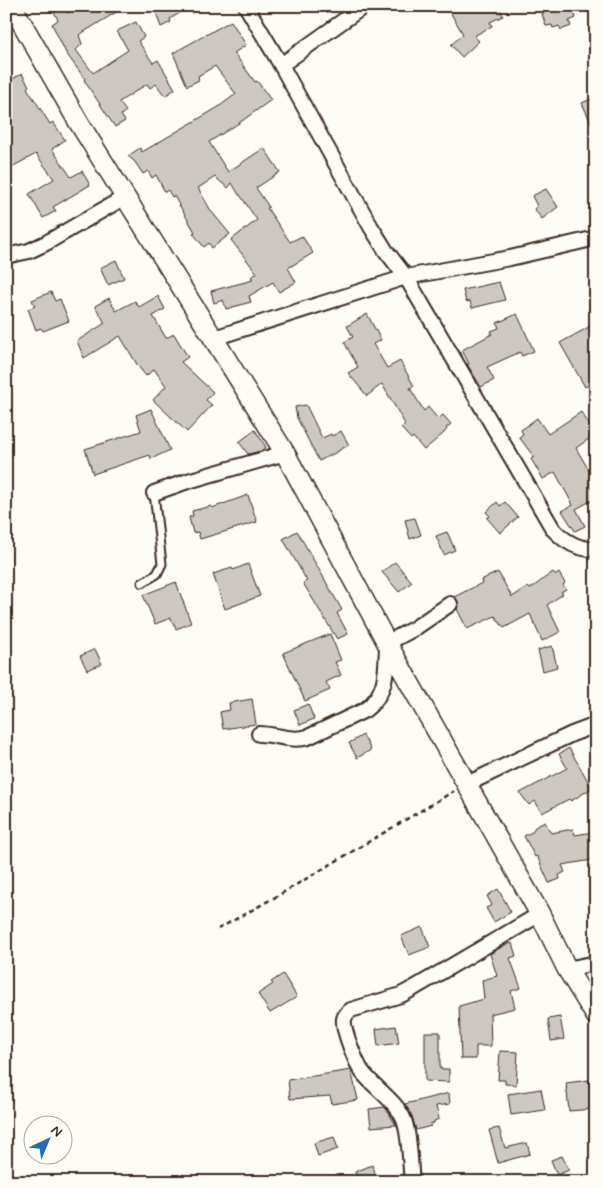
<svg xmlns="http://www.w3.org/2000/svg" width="602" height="1188" viewBox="0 0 602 1188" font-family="Mynerve,sans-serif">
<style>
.building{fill:#cdc8c2;stroke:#3b2a1e}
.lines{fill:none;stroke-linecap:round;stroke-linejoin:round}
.lane-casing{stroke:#3b2a1e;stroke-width:11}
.street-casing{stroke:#3b2a1e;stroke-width:18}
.secondary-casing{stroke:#3b2a1e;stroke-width:22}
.path{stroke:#3b2a1e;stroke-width:2.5;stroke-dasharray:5 4;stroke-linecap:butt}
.lane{stroke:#fdfcf7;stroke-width:7}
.street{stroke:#fdfcf7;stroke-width:14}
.secondary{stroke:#fdfcf7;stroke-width:19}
</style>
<rect width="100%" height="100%" fill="#fdfcf7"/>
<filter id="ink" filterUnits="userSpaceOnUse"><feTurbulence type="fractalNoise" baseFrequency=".02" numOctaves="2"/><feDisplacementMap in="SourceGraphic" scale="10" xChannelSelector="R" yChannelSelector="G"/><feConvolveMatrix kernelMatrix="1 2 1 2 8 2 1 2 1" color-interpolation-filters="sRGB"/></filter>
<g filter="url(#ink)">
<g class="building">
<path d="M51,6H64L67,13L78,6H126L79,35L82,44L76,50L93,73L128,50L117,31L136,22L144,37L138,41L153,63L158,60L175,89L165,96L156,84L150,88L147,84L119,102L126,111L121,115L125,121L115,127L84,80L85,79L66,53L52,24L58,20Z"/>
<path d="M172,6H191L170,19L171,22L161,27L156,13Z"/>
<path d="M450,6H499L503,16L490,22L492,26L474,36L479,41L462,57L451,45L463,34L450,12L453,11Z"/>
<path d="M557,6H572L576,18L569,21L571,26L561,30L559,26L553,28L552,25L546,26L542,14Z"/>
<path d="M231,21L246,45L234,53L255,82L257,81L271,100L239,123L209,142L228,172L264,148L280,172L256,188L269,207L267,208L290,242L302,236L313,253L288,268L296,282L279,292L273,282L249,296L251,302L226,309L223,300L214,303L211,291L253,280L251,277L257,273L231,240L257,220L240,195H239L232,183L228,188L215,177L198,188L211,211L230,234L212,248L209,243L204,247L193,233L195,232L174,196L172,197L168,190L165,192L156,175L152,178L148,171L143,174L135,162L128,156L140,148L142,152L217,108L236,94L215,66L198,76L199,80L187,86L173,53Z"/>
<path d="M22,74L29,86L27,88L50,124L53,122L65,140L52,149L71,177L82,171L90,185L53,207L56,211L43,218L29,194L54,179L36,154L6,170V82Z"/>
<path d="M596,97V134L582,103Z"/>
<path d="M546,189L558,207L542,219L534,209L537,206L532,196Z"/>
<path d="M116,260L124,278L108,285L100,268Z"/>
<path d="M499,282L505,300L472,308L470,301L466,302L463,290Z"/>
<path d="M51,292L55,301L60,299L69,321L43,331L41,328L36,330L28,309L35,306L32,300Z"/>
<path d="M158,296L165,309L153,316L166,338L174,334L188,357L181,362L213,392L206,400L212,405L187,432L153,400L166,386L154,369L146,376L138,366L120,336L84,358L77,341L105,323L95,306L109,298L116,311L135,301L139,307Z"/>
<path d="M367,314L381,340L373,344L387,368L400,361L414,386L410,388L424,411L428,407L438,419L443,415L451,424L446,428L447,429L444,433L424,450L413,437L411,439L401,428L405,424L382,384L367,396L348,373L358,367L344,342L353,337L347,326Z"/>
<path d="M517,314L534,351L522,356L520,352L487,367L494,380L481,387L467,364H469L462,350L492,334L491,331L499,328L497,323Z"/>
<path d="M596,323V335L590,339L596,349V381L585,387L560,343Z"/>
<path d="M306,405L322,438L331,434L332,436L341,431L349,445L339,450V451L319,461L297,418L295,407Z"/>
<path d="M151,409L170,450L151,459L150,455L93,474L85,449L141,431L136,415Z"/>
<path d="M581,412L596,434L576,448L595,481L589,484L596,498L576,509L585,526L575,531L562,511L573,505L555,472L543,479L531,459L534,457L519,437L523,434L521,430L537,418L548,434Z"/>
<path d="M255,430L266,447L261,451L248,454L239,442Z"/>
<path d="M248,495L257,522L200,539L198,532L193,533L189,517L193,516L192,511L211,506L212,508Z"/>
<path d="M497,502L500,506L505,502L518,517L500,533L487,518L490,516L486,512Z"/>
<path d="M415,518L421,535L410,539L405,520Z"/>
<path d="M297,531L342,610L337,613L348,634L337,639L303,583L307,581L283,539Z"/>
<path d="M447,532L455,550L444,555L436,536Z"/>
<path d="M395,562L412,582L399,592L382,572Z"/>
<path d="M248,564L260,596L225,609L213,574L232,568L233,570Z"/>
<path d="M498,572L512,597L528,587L530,589L553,572L556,575L559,573L565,583L563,585L566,589L561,592L563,594L547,605L560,632L542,641L530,614L504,628L495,616L467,629L457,609L459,603L454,597L482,583L481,580Z"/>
<path d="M176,582L191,623L176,629L171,618L155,624L143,595Z"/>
<path d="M330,634L341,660L335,662L341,675L326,682L330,690L305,701L283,653Z"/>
<path d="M552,646L557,667L543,671L538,650Z"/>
<path d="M95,649L102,664L87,670L80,656Z"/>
<path d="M252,699L256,724L223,729L220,712L230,710L229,703Z"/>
<path d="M308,704L314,719L300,725L294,710Z"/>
<path d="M363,735L371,750L357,758L349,743Z"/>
<path d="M569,748L592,788L571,801L569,799L542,813L535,801L529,805L520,793L567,768L559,754Z"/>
<path d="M545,822L551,833L573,829L575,835L593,832L596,847V856L592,857V860L562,865L565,872L559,875L560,879L549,883L537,856L535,857L524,836L532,832L535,827Z"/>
<path d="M498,889L511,912L494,922L486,908L492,905L487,896Z"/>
<path d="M422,927L430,947L409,955L401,936Z"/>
<path d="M512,943L516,956L510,958L521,988L511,991L515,1008L490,1014L491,1046H476V1059H461L459,1006L484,999L482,980L497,976L490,954L503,946Z"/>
<path d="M283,974L297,997L270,1013L258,994L273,984L271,982Z"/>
<path d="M560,1017L564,1039L551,1041L548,1019Z"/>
<path d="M396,1026L399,1043L378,1046L376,1029Z"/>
<path d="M425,1032H440V1069H449V1082L425,1081Z"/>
<path d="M500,1051L518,1052L516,1085L505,1084V1080H498Z"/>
<path d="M351,1070L358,1100L332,1104L330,1096L290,1099L288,1080Z"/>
<path d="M589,1080L593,1109L569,1111L566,1083Z"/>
<path d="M541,1089L545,1110L511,1115L508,1094Z"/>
<path d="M449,1093L450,1104L436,1106L439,1119L434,1121V1123L430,1124L431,1126L416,1130L412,1116L405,1104Z"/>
<path d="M385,1107L396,1125L371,1127L369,1109Z"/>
<path d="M499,1128L505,1148L527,1143L530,1154L498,1163L489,1130Z"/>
<path d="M334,1137L338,1149L318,1156L314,1143Z"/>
<path d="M562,1156L569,1170L557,1175L551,1160Z"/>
<path d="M372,1165L376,1176L359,1182L355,1172Z"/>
</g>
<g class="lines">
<g class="lane-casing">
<path id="lane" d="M142,583L157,574L162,564L154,493"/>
</g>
<g class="street-casing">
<g id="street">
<path d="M246,6L281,65L371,227L386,251L406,277L553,529C564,541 579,550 596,549"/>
<path d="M281,65L364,6"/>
<path d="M6,256L29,251L46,243L125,197"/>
<path d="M214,338L406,277L510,258L596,238"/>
<path d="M154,493L188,481L285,453"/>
<path d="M259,734C276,734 291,742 308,737L365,710C388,693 386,670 387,643L415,628L450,604"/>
<path d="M467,784L572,734L596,725"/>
<path d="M567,969L596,963"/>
<path d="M412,1182C410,1165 410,1135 404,1120C396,1101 376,1089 363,1073C357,1065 342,1029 344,1019C345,1015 348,1012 351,1010L401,995L414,988L540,914"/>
</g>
</g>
<g class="secondary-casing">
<path id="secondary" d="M12,6L79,123L285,453L387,643L540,914L567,969L596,1016"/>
</g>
<g class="path">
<path d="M588,713L596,702"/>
<path d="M218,929L279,895L454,791"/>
</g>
<use href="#lane" class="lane"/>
<use href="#street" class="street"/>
<use href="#secondary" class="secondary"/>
</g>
</g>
<rect width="602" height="1188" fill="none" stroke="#fdfcf7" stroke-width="25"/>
<rect x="12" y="12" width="577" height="1163" fill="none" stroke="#3b2a1e" stroke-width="2" filter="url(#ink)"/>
<g transform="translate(48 1140) rotate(44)"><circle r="24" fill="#fdfcf7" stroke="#afa8a0"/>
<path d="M0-4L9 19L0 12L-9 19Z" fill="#1f6fb2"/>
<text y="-8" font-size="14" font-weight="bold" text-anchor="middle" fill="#3b2a1e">N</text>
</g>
</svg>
